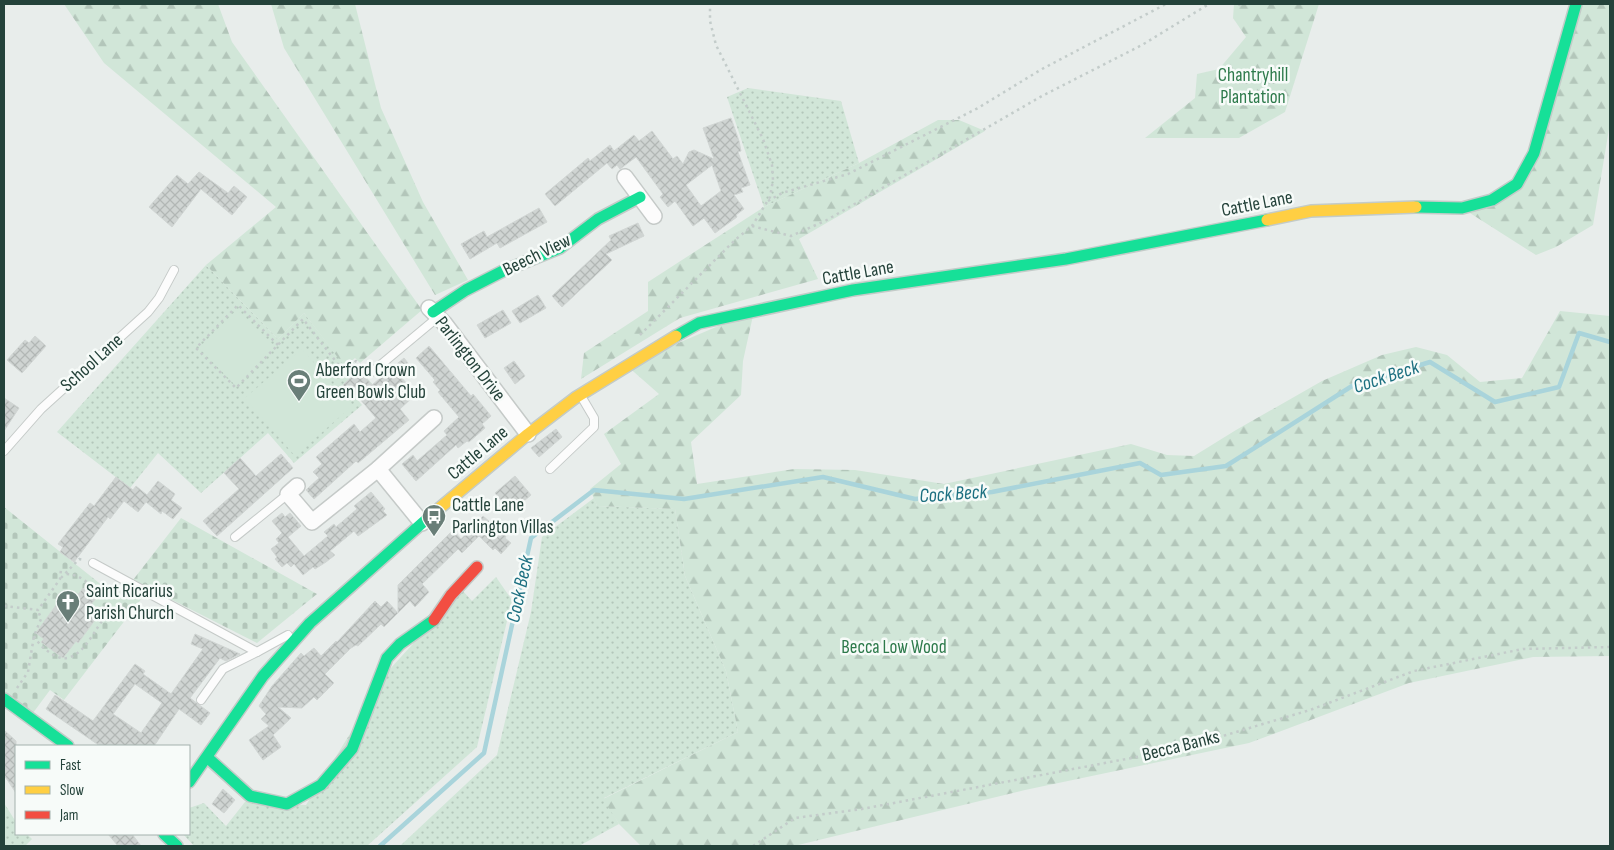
<svg xmlns="http://www.w3.org/2000/svg" width="1614" height="850" viewBox="0 0 1614 850" font-family="'Sofia Sans Condensed',sans-serif">
<style>
.grass{fill:url(#grass-dots)}
.forest{fill:url(#forest-firs)}
.cemetery{fill:url(#cemetery-stones)}
.pitch{fill:#d1e6d8}
.lines{fill:none;stroke-linecap:round;stroke-linejoin:round}
.stream{stroke:#a9d4db;stroke-width:4.5}
.building{fill:url(#building-cross-hatch);stroke:#d1d6d4;fill-rule:evenodd}
.lane-casing{stroke:#c5cac8;stroke-width:10}
.street-casing{stroke:#c5cac8;stroke-width:18}
.fast-casing{stroke:#c3cbc8;stroke-width:14}
.slow-casing{stroke:#c3cbc8;stroke-width:14}
.jam-casing{stroke:#c3cbc8;stroke-width:14}
.path{stroke:#c3ccca;stroke-width:2.5;stroke-dasharray:2.5 4;stroke-linecap:butt}
.lane{stroke:#fcfcfc;stroke-width:8}
.street{stroke:#fcfcfc;stroke-width:15}
.fast{stroke:#16e098;stroke-width:11}
.slow{stroke:#ffcf43;stroke-width:11}
.jam{stroke:#f24e42;stroke-width:11}
.labels{text-anchor:middle;dominant-baseline:central;stroke-width:5;stroke-linejoin:round;paint-order:stroke}
.park-label{font-size:19px;fill:#2d7a4b;stroke:#f7fbf9}
.street-label{font-size:19px;fill:#24423a;stroke:#f7fbf9}
.poi-label{font-size:19px;fill:#24423a;stroke:#f7fbf9;text-anchor:start}
.water-label{font-size:20px;font-style:italic;fill:#1c6f80;stroke:#f7fbf9}
</style>
<defs>
<pattern id="grass-dots" width="8" height="8" patternUnits="userSpaceOnUse" patternTransform="scale(1.25)"><rect width="8" height="8" fill="#d1e6d8"/><path d="M2 2h.1M6 6h.1" fill="none" stroke="#b3c6ba" stroke-width="1.8" stroke-linecap="round"/></pattern>
<pattern id="forest-firs" width="22" height="20" patternUnits="userSpaceOnUse" patternTransform="scale(1.25)"><rect width="22" height="20" fill="#d1e6d8"/><path d="M5 1l3.5 6h-7zM16 11l3.5 6h-7z" fill="#b3c6ba"/></pattern>
<pattern id="cemetery-stones" width="16" height="16" patternUnits="userSpaceOnUse" patternTransform="scale(1.25)"><rect width="16" height="16" fill="#d1e6d8"/><path d="M2 7V4a2 2 0 0 1 4 0v3zM10 15v-3a2 2 0 0 1 4 0v3z" fill="#b3c6ba"/></pattern>
<pattern id="building-cross-hatch" width="8" height="8" patternUnits="userSpaceOnUse" patternTransform="scale(1.25)"><rect width="8" height="8" fill="#cfd4d2"/><path d="M0 0l8 8M0 8l8-8" fill="none" stroke="#b2b7b5"/></pattern>
</defs>
<rect width="100%" height="100%" fill="#e8edeb"/>
<g class="grass">
<path d="M748,88L841,101L859,163L764,207L727,97Z"/>
<path d="M206,265L278,339L304,313L345,366L352,360L373,385L357,399L362,405L294,463L268,433L201,493L158,453L130,488L57,432Z"/>
<path d="M594,498L597,506L675,509L685,576L726,671L738,732L604,798L619,824L579,846H400L497,755L531,612L542,537Z"/>
<path d="M496,577L512,600L477,747L367,846H194L183,834H189V808L204,803L226,826L245,802L306,805L390,669L462,590L472,601Z"/>
<path d="M4,803L16,822V834H27L32,839L25,846H4Z"/>
</g>
<g class="forest">
<path d="M64,4H218L232,42L422,310L360,363L355,358L345,367L304,313L278,339L206,265L276,207L104,63Z"/>
<path d="M271,4H355L381,108L423,202L468,280L435,295L284,48Z"/>
<path d="M1234,4H1319L1285,112L1239,138H1145L1195,98L1197,74L1219,69L1246,37L1233,18Z"/>
<path d="M1576,4H1610V123L1593,225L1556,247L1536,255L1462,208L1517,184Z"/>
<path d="M938,120H959L985,131L799,239L818,279L680,318L581,379L584,353L648,311V282L764,207L859,163Z"/>
<path d="M754,311L743,361L741,395L691,442L697,484L794,469L855,470L944,484L1131,444L1167,455L1194,456L1236,430L1322,381L1382,355L1416,347L1447,355L1480,382L1522,378L1560,311L1610,316V656L1533,657L1409,683L1249,743L1025,790L794,846H641L619,824L603,799L738,732L726,671L685,576L675,509L597,506L590,489L621,464L604,434L659,394L626,365Z"/>
</g>
<g class="cemetery">
<path d="M4,507L118,598L127,588L142,598L64,700L50,690L30,717L4,699Z"/>
<path d="M181,518L317,594L257,643L133,580Z"/>
</g>
<g class="pitch">
<path d="M237,310L274,346L235,385L199,348Z"/>
<path d="M302,349L352,406L295,456L245,398Z"/>
</g>
<g class="lines">
<path class="stream" d="M380,846L484,753L531,538L594,490L684,499L823,477L915,499L992,492L1140,463L1161,475L1226,466L1352,386L1430,362L1495,402L1559,387L1579,333L1610,342"/>
</g>
<g class="building">
<path d="M731,118L739,141L741,151L738,152L750,185L741,188L743,192L734,195L744,209L736,215L737,217L715,233L704,218L693,226L675,201L668,207L660,197L663,194L636,157L620,169L617,165L612,169L607,163L555,206L545,194L588,158L590,161L610,145L614,151L634,135L639,141L652,131L673,159L677,156L683,164L689,152L694,150L714,159L703,128ZM712,165L721,191L701,206L686,185Z"/>
<path d="M199,172L228,193L234,186L247,197L232,215L201,189L172,227L149,207L177,175L188,184Z"/>
<path d="M539,208L547,222L500,248L497,243L470,259L461,244L484,231L487,237Z"/>
<path d="M638,223L644,236L606,254L612,260L562,307L552,296L611,240L609,236Z"/>
<path d="M538,295L546,308L520,323L512,311Z"/>
<path d="M503,310L511,323L485,338L477,325Z"/>
<path d="M35,336L46,346L22,373L7,360L25,340L29,343Z"/>
<path d="M429,346L471,396L473,394L491,416L482,424L485,428L469,442L467,441L458,448L456,445L416,481L402,464L413,455L417,461L447,435L444,431L459,417L438,392L440,390L433,382L435,380L416,358Z"/>
<path d="M404,358L411,367L400,376L416,394L400,409L409,420L358,463L356,461L314,499L306,490L319,478L313,472L322,464L316,457L354,424L360,432L376,418L354,392L351,394L343,385L359,370L372,385Z"/>
<path d="M514,361L525,376L515,384L504,368Z"/>
<path d="M4,398L19,408L4,431Z"/>
<path d="M556,429L562,437L539,457L531,448Z"/>
<path d="M281,454L293,468L217,536L203,521L239,489L224,473L240,458L256,476Z"/>
<path d="M515,476L531,495L511,512L495,493Z"/>
<path d="M116,477L133,490L136,486L147,495L158,481L175,494L171,500L182,508L173,519L162,511L161,514L146,502L138,512L124,501L110,519L108,517L74,562L60,552L63,547L58,544L90,503L94,506Z"/>
<path d="M371,492L385,509L383,511L387,515L358,536L354,531L330,551L335,555L326,562L315,569L313,567L303,575L294,564L291,567L287,563L282,567L275,559L277,557L271,549L279,543L276,539L282,533L272,521L282,513L285,517L290,513L301,526L288,537L304,556L328,536L324,532L334,524L336,527L357,509L354,506Z"/>
<path d="M483,516L506,536L505,538L511,543L501,554L495,548L493,550L479,536L462,553L458,549L422,584L429,592L415,607L410,601L398,613V585L453,530L461,539Z"/>
<path d="M83,588L96,598L90,606L100,613L78,643L76,641L63,658L41,642L44,639L36,633L67,590L77,596Z"/>
<path d="M375,601L381,607L387,601L398,613L384,627L381,624L358,646L356,645L351,648L325,674L334,683L317,700L314,697L302,708L278,707L291,718L273,735L281,747L263,760L249,740L269,726L261,719L266,714L259,706L272,686L301,653L304,656L314,648L321,656L336,641L337,642Z"/>
<path d="M195,634L240,654L226,661L220,658L190,698L210,713L201,725L179,709L154,746H100L46,709L55,695L93,721L135,664L145,671L143,674L171,694L203,649L191,644ZM135,684L162,703L141,733L113,714Z"/>
<path d="M4,730L16,741V793L4,775Z"/>
<path d="M223,789L235,800L224,813L212,804Z"/>
<path d="M108,834H132L141,846H118Z"/>
</g>
<g class="lines">
<g class="lane-casing">
<g id="lane">
<path d="M372,372L438,317"/>
<path d="M4,451L41,409L148,312L159,298L174,270"/>
<path d="M550,469L594,427V418L581,396"/>
<path d="M235,537L288,494"/>
<path d="M93,563L257,652L288,635"/>
<path d="M201,700L223,669L257,652"/>
</g>
</g>
<g class="street-casing">
<g id="street">
<path d="M625,177L654,216"/>
<path d="M429,308L444,323L528,434"/>
<path d="M378,469L422,523"/>
<path d="M297,486L288,494L312,522L378,469L434,418"/>
</g>
</g>
<g class="fast-casing">
<g id="fast">
<path d="M1416,207L1462,208L1492,200L1517,184L1534,153L1576,4"/>
<path d="M433,312L466,290L503,271L560,248L598,219L640,197"/>
<path d="M676,336L699,323L853,290L1066,259L1267,220"/>
<path d="M4,699L68,746"/>
<path d="M208,758L250,796L287,804L321,785L352,749L387,658L400,644L434,620"/>
<path d="M189,782L263,676L310,623L429,517"/>
<path d="M164,834L177,846"/>
</g>
</g>
<g class="slow-casing">
<g id="slow">
<path d="M1267,220L1311,211L1416,207"/>
<path d="M429,517L528,434L575,398L676,336"/>
</g>
</g>
<g class="jam-casing">
<path id="jam" d="M434,620L451,595L477,567"/>
</g>
<g class="path">
<path d="M1239,6L1240,4"/>
<path d="M768,201L782,193L848,174L978,108L1042,69L1166,4"/>
<path d="M752,226L791,236L825,221L1042,96L1142,45L1209,4"/>
<path d="M640,335L735,240L752,226L770,197L773,180L772,165L763,139L716,45L710,21V4"/>
<path d="M278,345L238,305L196,348L236,388L303,319L344,372L356,361L364,368"/>
<path d="M61,578L79,559L84,560"/>
<path d="M4,606L38,610L60,579L61,569"/>
<path d="M34,636C38,643 43,648 49,652C71,669 85,647 96,630C101,622 109,613 107,602C106,595 98,590 92,586C83,579 77,574 65,574"/>
<path d="M17,688L28,672L34,636L41,619L38,610"/>
<path d="M753,846L795,818L862,809L1179,749L1310,710L1414,671L1523,649L1610,647"/>
</g>
<use href="#lane" class="lane"/>
<use href="#street" class="street"/>
<use href="#fast" class="fast"/>
<use href="#slow" class="slow"/>
<use href="#jam" class="jam"/>
</g>
<defs>
<g id="stadium-pin" transform="scale(1.25)"><path d="M0 17L-7.5 6A9.5 9.5 0 1 1 7.5 6Z" fill="#697e78" stroke="#f7fbf9"/><path d="M0-5a6.5 5 0 1 0 0 10a6.5 5 0 1 0 0-10ZM-3.5-1.8h7v3.6h-7Z" fill="#fff"/></g>
<g id="bus-pin" transform="scale(1.25)"><path d="M0 17L-7.5 6A9.5 9.5 0 1 1 7.5 6Z" fill="#697e78" stroke="#f7fbf9"/><path d="M-5-6H5V4H4V6H2V4H-2V6H-4V4H-5ZM-3.5-4V0h7V-4ZM-3.5 1.2v1.5H-2V1.2ZM2 1.2v1.5H3.5V1.2Z" fill="#fff"/></g>
<g id="church-pin" transform="scale(1.25)"><path d="M0 17L-7.5 6A9.5 9.5 0 1 1 7.5 6Z" fill="#697e78" stroke="#f7fbf9"/><path d="M-1.2-6h2.4v3.5h3.3v2.4h-3.3V6h-2.4V-.1h-3.3v-2.4h3.3Z" fill="#fff"/></g>
</defs>
<g fill-rule="evenodd">
<use href="#stadium-pin" x="299" y="381"/>
<use href="#bus-pin" x="434" y="516"/>
<use href="#church-pin" x="68" y="602"/>
</g>
<g class="labels">
<g class="park-label">
<text x="1253" y="75">Chantryhill<tspan x="1253" dy="22">Plantation</tspan></text>
<text x="894" y="647">Becca Low Wood</text>
</g>
<g class="street-label">
<text transform="translate(1257 204) rotate(-11)">Cattle Lane</text>
<text transform="translate(537 255) rotate(-26)">Beech View</text>
<text transform="translate(858 273) rotate(-10)">Cattle Lane</text>
<text transform="translate(470 359) rotate(52)">Parlington Drive</text>
<text transform="translate(92 363) rotate(-42)">School Lane</text>
<text transform="translate(478 453) rotate(-40)">Cattle Lane</text>
<text transform="translate(1181 746) rotate(-14)">Becca Banks</text>
</g>
<g class="poi-label">
<text x="316" y="370">Aberford Crown<tspan x="316" dy="22">Green Bowls Club</tspan></text>
<text x="452" y="505">Cattle Lane<tspan x="452" dy="22">Parlington Villas</tspan></text>
<text x="86" y="591">Saint Ricarius<tspan x="86" dy="22">Parish Church</tspan></text>
</g>
<g class="water-label">
<text transform="translate(1386 377) rotate(-18)">Cock Beck</text>
<text transform="translate(953 494) rotate(-4)">Cock Beck</text>
<text transform="translate(520 589) rotate(-78)">Cock Beck</text>
</g>
</g>
<rect width="1614" height="850" fill="none" stroke="#24423a" stroke-width="10"/>
<rect x="15" y="745" width="175" height="90" fill="#f7fbf9" stroke="#a3b1ad"/>
<rect x="25" y="761" width="25" height="8" fill="#16e098" stroke="#a3b1ad"/>
<text x="60" y="770" font-size="15" fill="#24423a">Fast</text>
<rect x="25" y="786" width="25" height="8" fill="#ffcf43" stroke="#a3b1ad"/>
<text x="60" y="795" font-size="15" fill="#24423a">Slow</text>
<rect x="25" y="811" width="25" height="8" fill="#f24e42" stroke="#a3b1ad"/>
<text x="60" y="820" font-size="15" fill="#24423a">Jam</text>
</svg>
